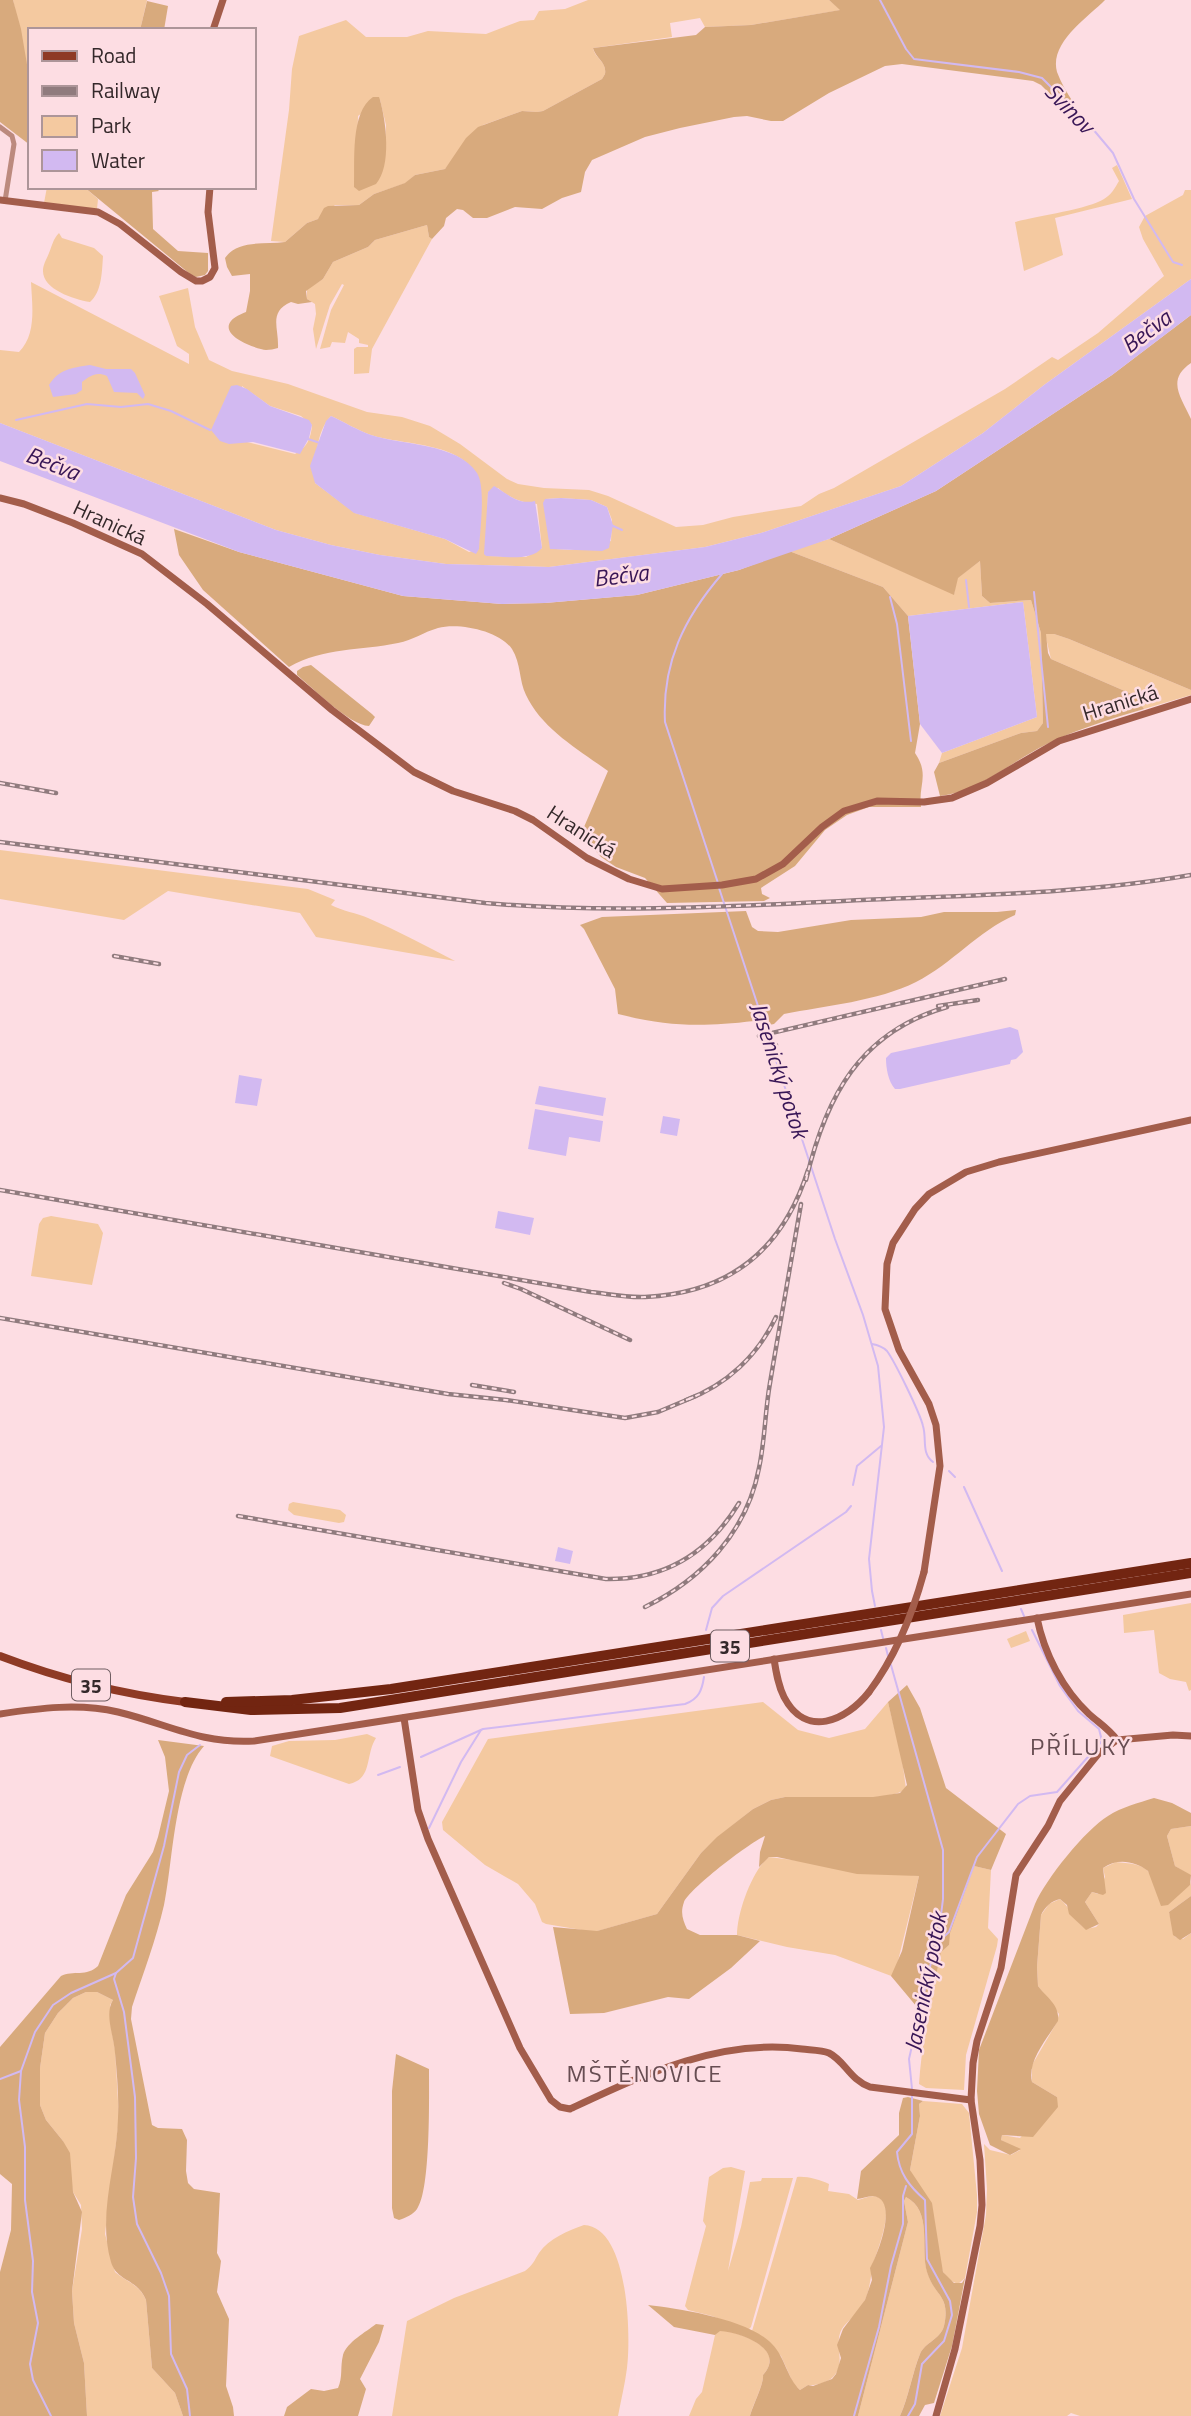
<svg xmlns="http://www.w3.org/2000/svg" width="1191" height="2416" viewBox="0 0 1191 2416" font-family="'Titillium Web',sans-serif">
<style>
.green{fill:#f4c9a0;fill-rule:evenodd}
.forest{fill:#d8aa7d}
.water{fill:#d2b9f1}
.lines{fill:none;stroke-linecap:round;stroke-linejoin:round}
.stream{stroke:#d2b9f1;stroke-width:2}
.street{stroke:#bc8a7e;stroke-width:5}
.secondary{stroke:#a35d4b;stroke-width:7}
.primary{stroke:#8e3a25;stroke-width:8}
.highway{stroke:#722511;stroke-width:10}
.rail-casing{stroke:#907b7e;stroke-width:4.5}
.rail{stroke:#fddde3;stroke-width:2;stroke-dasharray:5;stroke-linecap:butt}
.secondary-bridge{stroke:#a35d4b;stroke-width:7}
.labels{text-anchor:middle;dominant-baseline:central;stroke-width:5;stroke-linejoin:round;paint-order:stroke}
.shield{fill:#fddde3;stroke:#705e62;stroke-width:2}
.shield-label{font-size:19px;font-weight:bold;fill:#34282a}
.street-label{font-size:21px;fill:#34282a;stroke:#fddde3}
.water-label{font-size:23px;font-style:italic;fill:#381656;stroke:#fddde3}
.quarter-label{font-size:24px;letter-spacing:2px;fill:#674d52;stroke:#fddde3}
</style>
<rect width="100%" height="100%" fill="#fddde3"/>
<g class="green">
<path d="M13,0H147L140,30H30V82Z"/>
<path d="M588,0H829L841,10L751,25L705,27L700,18L670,23L672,37L593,48C595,59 607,61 605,74L602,79L543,111L537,112L522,111L483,125L445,169L415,175L406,183L374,194L359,205H335L318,219L307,223L285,242L271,241L289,110L292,69L299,36L346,20L366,37H407L428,31L486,34L520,21L534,20L539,11L565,9ZM380,100L386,125L385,157L356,189L358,116Z"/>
<path d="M1117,165L1132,199L1055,218L1063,255L1024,271L1015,222C1037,216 1089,209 1104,199C1111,195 1115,188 1119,181L1112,168Z"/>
<path d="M47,187H84L98,199L97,209L44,203Z"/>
<path d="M1185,190H1191V279L1044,385L983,433L901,486L761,533L705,547L549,567L446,564L380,555L331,545L276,530L0,423V350L19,352C37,334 32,305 31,282L189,364V354L177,346L159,296L188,288L195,327L209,360L232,371L288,384L367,412L402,417L430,426L460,444L507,479L518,484L544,488L589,490L608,496L676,527L703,525L733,517L801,506L819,494L834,488L1005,389L1052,357L1058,360L1098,333L1164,276L1143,239L1139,227L1145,216L1183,195ZM242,386L270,406L301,416L312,425C311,438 307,448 295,454L247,442ZM331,416C344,422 357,430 371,435C405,446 467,441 480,483L479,549L469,552L445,539L355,513L315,483C316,460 315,433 331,416ZM498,488C510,498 521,503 537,504L542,548L526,557L486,556L488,492ZM561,498L591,500L607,507L612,520L611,541L571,550L556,549L545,499Z"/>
<path d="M427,225L429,237L432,239L372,349L369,373L354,374V349L357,347H368V345L359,343V339L348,332L345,343L332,342L330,347L320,349L331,310L344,285L342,284L330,305L316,349L313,329L316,314L315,304L307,299V289L323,279L333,262L368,247L375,240Z"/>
<path d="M59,233L62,238L94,248L103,256C102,271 102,292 90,302C73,299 42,289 43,270C43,265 47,258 49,253C52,246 53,239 59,233Z"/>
<path d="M829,539L954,594L957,578L980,561L982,596L990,603L1031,600L1041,633L1043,723L1037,731L1021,733L939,763L942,753L1037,717L1023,602L908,616L883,587L789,551Z"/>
<path d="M1045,634H1054L1069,639L1191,690V695L1144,709L1134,695L1051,659Z"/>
<path d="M0,850L308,889L335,900L331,905C342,911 357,913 368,918C398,931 426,946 455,961L316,937L300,913L168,891L124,920L0,899Z"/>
<path d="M51,1216L98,1224L103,1233L92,1285L31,1276L39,1224L43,1218Z"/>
<path d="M293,1502L340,1510L346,1515L344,1522L339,1523L294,1515L288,1510L289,1504Z"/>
<path d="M1191,1603V1690L1189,1691L1186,1682L1170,1679L1159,1673L1154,1630L1124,1633L1123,1615Z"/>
<path d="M1026,1631L1030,1641L1011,1648L1007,1639Z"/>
<path d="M763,1702L798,1730L829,1738L865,1729L888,1702L902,1759L906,1789C887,1803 812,1797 785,1797L771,1800L753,1809L718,1837L701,1853L657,1914L594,1932L546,1924L542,1922L535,1904L518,1884L485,1865L443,1830L442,1822L488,1739Z"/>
<path d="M367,1734L376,1738C365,1755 373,1779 349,1784L270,1756L272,1746L289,1741L335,1740Z"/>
<path d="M1191,1826V1876L1175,1866L1167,1836L1171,1829Z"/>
<path d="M769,1857L919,1876L894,1977L835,1955L787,1947L737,1935C737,1913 752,1870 769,1857Z"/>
<path d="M1116,1862C1127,1864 1145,1862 1151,1876C1155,1885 1154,1890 1160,1897L1190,1885L1191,1881V1896L1169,1912L1175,1937L1183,1939L1191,1933V2416H1080L1071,2413L1067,2416H940L962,2348L986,2215L987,2189L984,2144L990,2150L1011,2155L1020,2150L1001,2140L1002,2135L1020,2138L1057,2097L1032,2082V2065L1057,2022L1059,2014L1038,1986L1037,1967L1041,1915L1049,1904L1060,1899C1070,1907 1073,1920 1086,1929L1096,1927L1099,1924L1085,1902L1092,1892L1098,1894L1105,1877L1103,1868Z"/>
<path d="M974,1866L991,1870L988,1928L998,1939L997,1946L966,2055L964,2090L926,2088L919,2084C922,2039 932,1995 941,1951L949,1945V1933Z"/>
<path d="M86,1992H97L113,2000L110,2005V2021L115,2049L119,2119L105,2234L115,2272C128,2283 139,2284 146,2300L152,2368L175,2393L183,2416H87L84,2363L74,2323L72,2291L82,2229L81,2205L73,2192L63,2141L46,2120L40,2105V2068L45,2033L58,2013L73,1998Z"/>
<path d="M923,2101L962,2104L969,2113L977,2195V2212L965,2278L958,2284L949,2280L943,2272L910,2170L920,2116L919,2104Z"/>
<path d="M731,2167L745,2171L728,2271L741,2227L750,2182L761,2181L762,2178H793L751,2327L748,2330L712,2316L688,2310L685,2306L706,2226L703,2221L709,2177L723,2168Z"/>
<path d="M797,2177C807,2176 820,2180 829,2184L828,2191L849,2194L858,2200C862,2199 869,2196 874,2196C900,2199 876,2252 873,2265C870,2279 870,2293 862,2306C857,2314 850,2319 844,2326C831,2342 848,2362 833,2377C828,2382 816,2386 808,2385L800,2390L794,2385L781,2356L752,2331Z"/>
<path d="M906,2197C933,2211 920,2248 927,2271C934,2296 951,2295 944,2326C940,2340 925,2342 920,2354C912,2373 909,2396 900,2416H858L908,2222L904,2201Z"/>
<path d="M584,2225C629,2227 631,2336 627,2368C625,2384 621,2400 618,2416H392L407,2321L454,2298L525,2271C533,2265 534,2261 539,2253C549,2238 568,2231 584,2225Z"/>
<path d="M719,2330C740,2332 787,2348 763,2375C764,2384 753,2404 750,2416H689L696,2399L702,2392L715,2335Z"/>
</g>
<g class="forest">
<path d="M0,0H13L21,29L30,82V145L0,122Z"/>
<path d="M829,0H1105C1087,18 1049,43 1057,72C1061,83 1067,93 1073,102L1065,109L1041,85L1033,81L902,64L885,66L829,93L783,121H771L747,116L734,117L680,128L645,137L592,160L585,172L581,192L562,198L542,209L515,207L487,218H473L463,210L457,209L446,218L444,226L432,239L429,237L427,225L375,240L368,247L333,262L323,279L306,291L307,299L312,302L298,304L291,302C268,312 279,328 278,348C274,349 270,350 266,350C256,349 219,336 231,321C234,317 241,314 246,312L250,291V274L232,276L227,267L225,258C238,239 266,245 285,242L307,223L318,219L324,208L328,206L359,205L374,194L405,183L415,175L445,169L466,138L478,127L522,111L537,112L543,111L602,79L605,74C607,62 596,59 593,48L696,35L705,27L751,25L840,10Z"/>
<path d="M147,1L168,6L164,30H140Z"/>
<path d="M373,97H379L380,100C386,121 392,166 376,184L359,191L354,187C355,162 350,112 373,97Z"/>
<path d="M84,187H155L159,191L152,192L153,229L178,251L208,253V271L205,275L196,277L190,274Z"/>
<path d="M1191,315V363C1166,380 1181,397 1191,419V690L1069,639L1054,634H1046L1048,653L1051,659L1134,695L1144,709C1110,719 1078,729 1047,744C1012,761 979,792 940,796L934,772L939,763L1021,733L1037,731L1043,723L1041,633L1031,600L990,603L982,596L980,561L958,578L954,595L829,539L936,491L1112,375Z"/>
<path d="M174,529L239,552L403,596L502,604L545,603L637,595L739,570L789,551L883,587L908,616L920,724L915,753C930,775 918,785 921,807H869L847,815L825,830L795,866L761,888L762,894L770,898L764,901L667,903L645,878L616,867L601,857L581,834L608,771C579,750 542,729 526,695C519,681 521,663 512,649C500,631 459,622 438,628C424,632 413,640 398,643C361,651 324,647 289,667L203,590L179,555Z"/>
<path d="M311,665L372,714L375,717L369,726C349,725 313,688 297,675V671L303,667Z"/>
<path d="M1016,910L1015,915C978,931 952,964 916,982C878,1001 825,1006 784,1014L774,1024L755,1028L754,1021C702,1027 669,1027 618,1014L615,989L584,929L580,925L602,917L746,911L752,927L758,931L778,932L851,920L921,917L944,912H997Z"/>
<path d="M907,1685L920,1708L946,1788L1006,1834L991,1870L974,1866L950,1933L949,1945L941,1952L927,2019L891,1976L902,1951L919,1876L857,1874L777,1857H769L759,1867L760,1852L765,1836C750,1842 689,1889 684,1902C680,1913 683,1920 687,1929L700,1935H737L760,1941L731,1968L689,1999L668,1997L604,2013L570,2014L553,1927L597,1931L657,1914L701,1853L717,1837L753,1809L771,1800L785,1797H873L900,1793L907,1785L888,1702Z"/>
<path d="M158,1740L204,1746C174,1780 173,1862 164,1905C156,1940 143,1974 132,2007L131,2019L152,2125L158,2128L182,2129L187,2140L186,2171L188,2183L194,2189L220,2193L217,2253L221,2261L217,2292L229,2319L226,2386L233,2407L234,2416H183L175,2393L152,2368L146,2300C137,2278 117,2282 111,2262C97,2214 117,2166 118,2118C119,2096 117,2074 115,2053C114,2036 104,2014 113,2000L97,1992H86L73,1998L58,2013L45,2033L40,2068V2105L46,2120L63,2141L70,2153L73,2192L82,2212L72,2291L74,2323L84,2363L87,2416H0V2272L11,2230L12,2184L0,2174V2047L61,1976C73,1970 87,1977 98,1966L126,1895L153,1852L158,1837L169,1791L165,1757Z"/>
<path d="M1154,1798L1172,1803L1191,1813V1826L1171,1829L1167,1836L1175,1866L1191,1875L1190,1885L1168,1905L1161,1906L1148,1871C1135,1861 1117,1858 1103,1868L1106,1893L1103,1895L1092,1892L1085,1902L1099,1924L1086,1930L1069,1914L1067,1905L1060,1899C1051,1901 1045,1907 1041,1915L1037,1967L1038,1986C1047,1998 1060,2005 1058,2021C1047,2039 1027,2061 1032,2082L1057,2097L1058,2107L1033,2137L1002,2135L1001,2140L1021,2149L1010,2155L990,2145L979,2114L977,2091L979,2050L1035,1904C1046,1879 1085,1830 1108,1816C1122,1807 1138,1803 1154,1798Z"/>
<path d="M1191,1896V1933L1180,1940L1173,1935L1169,1912Z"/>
<path d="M396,2054L429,2069C429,2096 431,2190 417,2209C414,2214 405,2218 399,2220L394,2218L392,2208V2091Z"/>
<path d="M908,2097L923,2101L919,2104L920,2116L910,2170L932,2203L943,2272L954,2283H962L965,2278L952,2346L934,2403L925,2405L919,2416H900C909,2396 912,2374 920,2354C925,2342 940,2340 944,2326C951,2295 934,2296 927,2272C920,2248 933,2211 906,2197L904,2201L908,2222L858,2416H750C753,2405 764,2384 763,2375C787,2349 740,2332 720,2331L715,2335L674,2327L648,2305C681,2309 748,2319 772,2344C785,2357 787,2378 800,2390L808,2385L813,2386L832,2379L836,2374L841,2358L837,2345L843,2329L865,2300L872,2280L870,2268C877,2256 900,2199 873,2196C868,2196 861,2199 857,2199L861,2171L899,2135V2113L903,2098Z"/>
<path d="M376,2324L384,2325L379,2342L360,2379L366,2389L358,2416H284L287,2407L311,2389L324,2391L338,2388C343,2377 340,2367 343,2355C347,2342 366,2332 376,2324Z"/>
</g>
<g class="water">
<path d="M1191,279V315L1112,375L936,491L829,539L739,570L637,595L545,603L502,604L403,596L239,552L0,461V423L276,530L331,545L380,555L446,564L549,567L705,547L761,533L901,486L983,433L1044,385Z"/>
<path d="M90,365L106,369H131L135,373L145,395L143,399L137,393L114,392L107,376C96,371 90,376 82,382V390L76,394L53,397L49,385C59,369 71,368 90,365Z"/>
<path d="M237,385L247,389L270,406L309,420L312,425L309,438L300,454L253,442L229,444L220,441L211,430L231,386Z"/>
<path d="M331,416C344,422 357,430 371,435C401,445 458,443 477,473C486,487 480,531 479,549L476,554L445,539L354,513L315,483L310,466L326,421Z"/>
<path d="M494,486C508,494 518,505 535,501L542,548C530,562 503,556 486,556L484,554L488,492Z"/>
<path d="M561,498L591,500L607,507L613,525L609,548L602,551L550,549L543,503L545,499Z"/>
<path d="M1023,602L1037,717L942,753L920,724L908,616Z"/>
<path d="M1010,1027L1018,1030L1023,1052L1016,1059L1011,1060L1010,1064L900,1089H895C888,1081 886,1068 886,1058L891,1053Z"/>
<path d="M239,1075L262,1079L257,1106L235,1103Z"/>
<path d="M539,1086L606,1098L603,1116L535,1104Z"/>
<path d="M535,1109L603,1121L600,1142L569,1137L566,1156L528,1149Z"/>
<path d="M663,1116L680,1119L677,1136L660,1133Z"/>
<path d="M498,1211L534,1218L530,1235L495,1228Z"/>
<path d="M558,1547L573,1551L570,1564L555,1561Z"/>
</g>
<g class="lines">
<g class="stream">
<path d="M880,0L906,49L914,59L1019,72L1042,78L1092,128L1113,153L1134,199L1173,262L1182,265"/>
<path d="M16,420L87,404L121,407L148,404L171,411L210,430"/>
<path d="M308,439L320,443"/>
<path d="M611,525L622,530"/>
<path d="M966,580L969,607"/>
<path d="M1034,592L1048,727"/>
<path d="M890,597L897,624L911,741"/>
<path d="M718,883L665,722C662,663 684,618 722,574"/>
<path d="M719,888L835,1239L863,1315L878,1366L884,1427L869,1559L872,1591L875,1606"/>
<path d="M872,1344C878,1345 883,1347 887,1351C895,1362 920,1413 923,1426C927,1439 921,1453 933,1462"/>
<path d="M949,1471L955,1477"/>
<path d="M853,1485L857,1466L881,1446"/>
<path d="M964,1487L1002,1571"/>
<path d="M1021,1609L1024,1616"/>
<path d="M706,1630L712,1608L723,1596L846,1512L851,1506"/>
<path d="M881,1630L883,1638"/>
<path d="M886,1648L888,1656"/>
<path d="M891,1665L943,1850V1899L940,1923L909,2059L912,2089"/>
<path d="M421,1757L483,1729L685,1704C699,1699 702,1690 704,1677"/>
<path d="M378,1775L400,1767"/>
<path d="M429,1828L461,1762L481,1730"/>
<path d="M937,1943L949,1932L977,1857L1018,1804L1030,1796L1057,1792L1102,1741L1099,1729L1078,1711L1060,1686L1032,1630"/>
<path d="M116,1973L114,1979L124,2012L135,2097L136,2158L133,2197L137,2224L161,2273L169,2296L171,2354L187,2389L190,2416"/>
<path d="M21,2071L19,2100L25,2147V2200L33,2261L32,2292L38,2323L30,2364L33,2380L51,2416"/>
<path d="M0,2079L21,2071L35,2032L53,2005L71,1993L116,1973L133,1958L164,1846L179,1772L187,1755L200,1745"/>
<path d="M854,2416L879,2327L891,2266L903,2224V2196L906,2186"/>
<path d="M908,2416L915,2404L922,2364L944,2341L952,2315L950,2301L927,2259L925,2200C909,2186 899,2173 897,2152L912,2134V2095"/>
</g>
<path class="street" d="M0,127L12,136L14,144L5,201"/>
<g class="secondary">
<path d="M213,30L223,0"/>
<path d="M0,200L98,212L120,224L181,272L196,281H202L210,277L215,268L208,212L210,187"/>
<path d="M0,498L24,504L73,523L142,554L207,604L332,710L414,772L453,791L515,811L533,820L587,858L629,879L662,889L722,885L756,879L783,864L822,827L844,811L877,801L924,802L952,798L987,783L1059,741L1191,699"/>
<path d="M924,1572L940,1466L936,1425L929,1404L899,1350L885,1309L887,1264L893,1243L915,1209L929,1194L966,1172L999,1162L1191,1120"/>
<path d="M1037,1618C1044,1653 1063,1690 1089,1714C1099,1723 1109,1729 1117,1740"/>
<path d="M774,1659C776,1672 778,1685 784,1697C806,1739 846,1721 869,1692"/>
<path d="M0,1714C39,1708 79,1703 118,1712C168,1724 200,1744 254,1741L1191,1594"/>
<path d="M404,1718L418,1810L428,1839L520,2048L551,2100L560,2107L570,2109C643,2075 719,2038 802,2049C810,2050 822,2050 829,2053C845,2061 850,2080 870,2087L971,2100"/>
<path d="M936,2416L955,2349L980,2226L982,2205L980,2160L971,2100L973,2063L977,2041L1001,1968L1016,1875L1048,1826L1060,1801L1099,1753L1117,1740L1173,1735L1191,1736"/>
</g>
<path class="primary" d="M0,1656C60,1679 121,1694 185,1702"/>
<g class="highway">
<path d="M185,1702L251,1710L340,1708L1191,1573"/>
<path d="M226,1702L292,1700L391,1689L1191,1563"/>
</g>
<g class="rail-casing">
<g id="rail">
<path d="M0,783L56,793"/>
<path d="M0,842L485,903C610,914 737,906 862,900C972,895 1083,894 1191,875"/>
<path d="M114,956L159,964"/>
<path d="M938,1006L978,1000"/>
<path d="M759,1036L1005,979"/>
<path d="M766,1048L776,1045"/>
<path d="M806,1180C826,1096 860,1032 947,1007"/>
<path d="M0,1190L591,1292C609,1294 627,1298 645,1297C730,1293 783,1250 808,1170"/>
<path d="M504,1283L521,1289L630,1340"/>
<path d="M0,1318L448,1394L506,1400L625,1418L658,1412L696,1396"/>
<path d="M472,1385L514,1392"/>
<path d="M686,1400C727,1385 758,1355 776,1317"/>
<path d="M238,1516L606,1579C665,1580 708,1554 739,1503"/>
<path d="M645,1607C702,1579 747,1532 759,1468C765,1440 765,1411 770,1383C780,1323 791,1263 801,1204"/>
</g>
</g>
<use href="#rail" class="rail"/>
<path class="secondary-bridge" d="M869,1692C896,1656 912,1616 924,1572"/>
</g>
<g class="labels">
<g class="shield">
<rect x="711" y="1630.5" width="38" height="31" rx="5"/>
<rect x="72" y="1669.5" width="38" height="31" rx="5"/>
</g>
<g class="shield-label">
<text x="730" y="1646">35</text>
<text x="91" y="1685">35</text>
</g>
<g class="street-label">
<text transform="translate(110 522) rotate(25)">Hranická</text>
<text transform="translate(1120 702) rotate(-17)">Hranická</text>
<text transform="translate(582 831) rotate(33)">Hranická</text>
</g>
<g class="water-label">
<text transform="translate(1070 108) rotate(46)">Svinov</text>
<text transform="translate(1146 331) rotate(-37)">Bečva</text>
<text transform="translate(53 463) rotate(21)">Bečva</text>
<text transform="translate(621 575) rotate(-7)">Bečva</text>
<text transform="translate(780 1070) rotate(72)">Jasenický potok</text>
<text transform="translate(925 1982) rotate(-79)">Jasenický potok</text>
</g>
<g class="quarter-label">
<text x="1081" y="1746">PŘÍLUKY</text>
<text x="645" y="2073">MŠTĚNOVICE</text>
</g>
</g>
<rect x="28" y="28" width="228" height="161" fill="#fddde3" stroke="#ad9599" stroke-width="2"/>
<rect x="42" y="51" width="35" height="10" fill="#8e3a25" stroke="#ad9599" stroke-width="2"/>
<text x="91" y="63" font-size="21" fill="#34282a">Road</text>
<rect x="42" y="86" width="35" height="10" fill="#907b7e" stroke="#ad9599" stroke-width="2"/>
<text x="91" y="98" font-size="21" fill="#34282a">Railway</text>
<rect x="42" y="116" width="35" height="21" fill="#f4c9a0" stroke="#ad9599" stroke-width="2"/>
<text x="91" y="133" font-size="21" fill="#34282a">Park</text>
<rect x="42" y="150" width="35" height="21" fill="#d2b9f1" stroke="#ad9599" stroke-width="2"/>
<text x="91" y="168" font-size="21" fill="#34282a">Water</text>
</svg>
